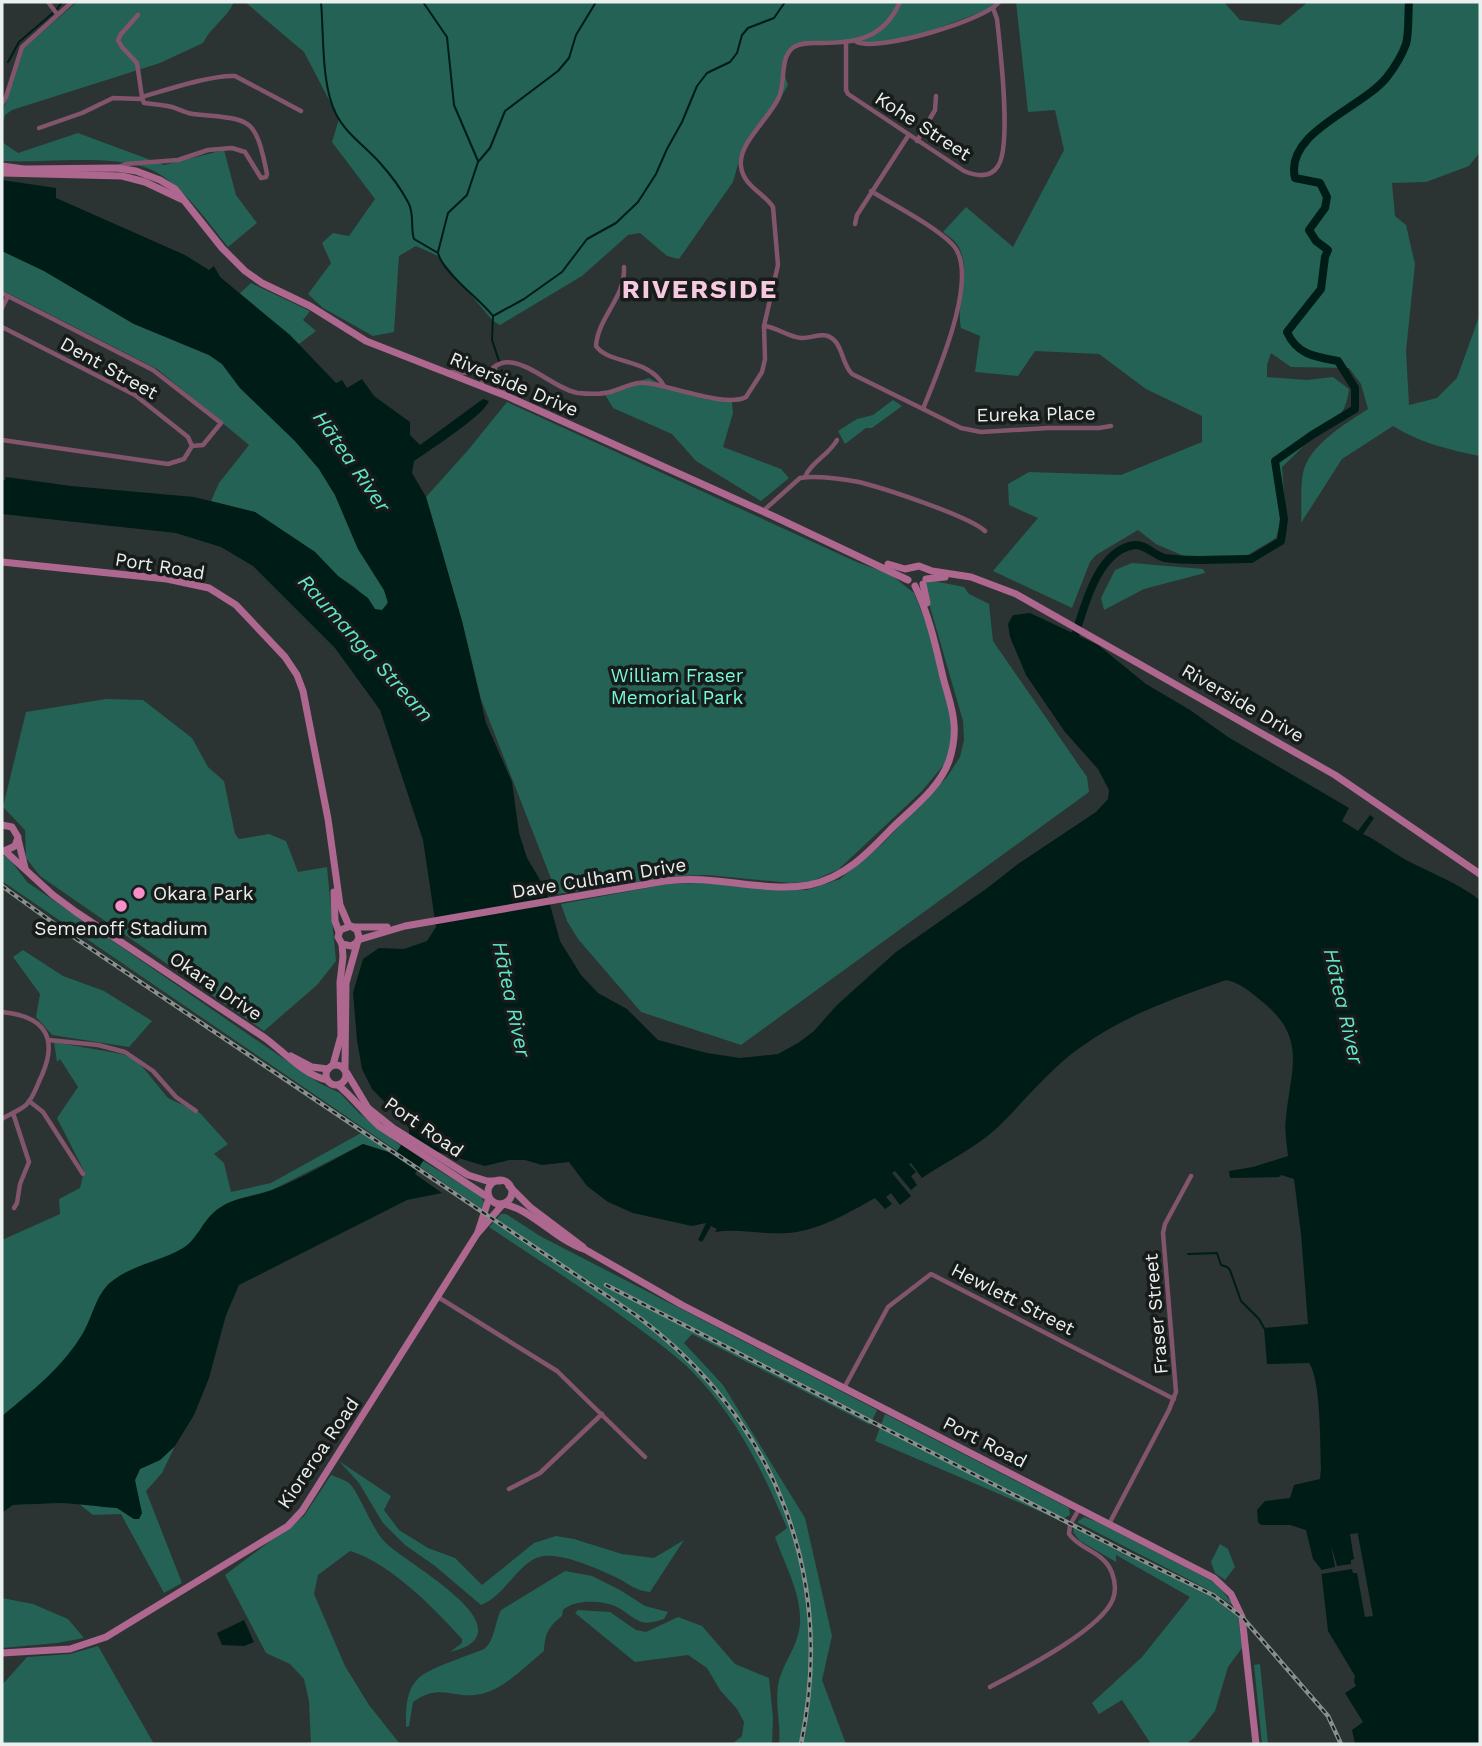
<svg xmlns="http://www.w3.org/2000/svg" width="1482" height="1746" viewBox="0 0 1482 1746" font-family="'Work Sans',sans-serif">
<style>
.green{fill:#236254}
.water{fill:#001c16}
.pier{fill:#2b3432}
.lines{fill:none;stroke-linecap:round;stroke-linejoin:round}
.stream{stroke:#001c16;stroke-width:2}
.river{stroke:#001c16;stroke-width:8}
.street{stroke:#82556d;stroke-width:4.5}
.secondary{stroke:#ae678e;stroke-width:7}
.rail-casing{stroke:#88908e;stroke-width:4.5}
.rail{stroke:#171b1a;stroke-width:2;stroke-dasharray:5;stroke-linecap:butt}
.poi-dot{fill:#f98fca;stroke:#171b1a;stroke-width:2.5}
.labels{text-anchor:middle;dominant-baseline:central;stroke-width:7;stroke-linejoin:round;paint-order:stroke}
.street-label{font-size:19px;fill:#eaf0ee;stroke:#171b1a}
.park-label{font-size:19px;fill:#78f9db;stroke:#171b1a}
.poi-label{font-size:19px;fill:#eaf0ee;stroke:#171b1a;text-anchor:start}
.water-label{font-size:21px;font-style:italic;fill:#62e5c8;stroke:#171b1a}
.district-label{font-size:26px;font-weight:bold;letter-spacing:2px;fill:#f7c9e0;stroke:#171b1a}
</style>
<rect width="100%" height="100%" fill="#2b3432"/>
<g class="green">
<path d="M77,2H234C227,18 211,27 203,43L160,63L12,110L5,115L2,127V108L5,105L22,49Z"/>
<path d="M245,2H998L994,7L921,35L877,43L796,44L782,68L788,85L771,114L742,150L733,182L679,259L667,256L640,233L628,235L582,276L500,325L493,321L438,256L416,246L399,256L394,332L373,336L323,308L308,294L331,263L322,243L333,233L349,236L375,199L332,142L339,119L304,52Z"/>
<path d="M1016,2H1224L1240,20L1280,25L1308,2H1480V152L1469,166L1426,182L1392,183L1395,216L1406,225L1415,264L1406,351L1409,405L1437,398L1457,378L1480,314V456C1450,450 1420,443 1393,426L1342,459L1301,523C1302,507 1300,489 1303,473C1309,445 1345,424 1368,409L1361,384L1349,368L1291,367L1271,353L1267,365V377L1307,380L1333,377L1349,389C1345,421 1332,421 1310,440C1301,448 1292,458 1282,467L1285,505L1276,538L1246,556L1191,559L1156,544L1138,530L1096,555L1090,562L1072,608L993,571L1038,518L1009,505L1008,484L1029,472L1121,475L1202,442V416L1146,389L1099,354L1035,351L1018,376L975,372L980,336L961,328C955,302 974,267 956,243C953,239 947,235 943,232L966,207L1013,247L1064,150L1055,110L1028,112Z"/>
<path d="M78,133L164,165L224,150L236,195L257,223L228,247C208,222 178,179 147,168C108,154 44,163 2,161V142L18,153Z"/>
<path d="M2,251L44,271L132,323L209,355L222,364L240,388L295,441L319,469L335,495L358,549L384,590L388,601L385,608L380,611L375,609L356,588L338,576L315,552L255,512L211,501L219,483L249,445L157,369L2,290Z"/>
<path d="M251,283L310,311L303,320L316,331L299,344L239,294Z"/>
<path d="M649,378L666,387L732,402L733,413L723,447L781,469L789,478L761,501L696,461L672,434L613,408L604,393Z"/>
<path d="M893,400L902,406L872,428H866L845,444L838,431L857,419L873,415Z"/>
<path d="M507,402L859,563L890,574L914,593L926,623L955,722L946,762L922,791L839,869L810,882L791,883L707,875L676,876L557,894L481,699L462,621L426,497L469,449Z"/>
<path d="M1132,563L1203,569L1205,573L1144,589L1104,610L1101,598L1115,570Z"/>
<path d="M929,580L964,587L969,594L989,604L993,641L1087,777L1089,792L741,1045L641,1012L578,939L567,921L561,904L668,884L701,883L807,890L840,879L882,844L947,777L960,757L964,740L963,721L926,593L925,584Z"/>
<path d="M106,699L143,700L192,738L208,767L224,781L235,834L239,839L269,834L286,841L298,872L327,867L336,961L317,985L264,1031L40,876L26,858L25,830L3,807L26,712Z"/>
<path d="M2,855L9,858L27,882L319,1083L340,1093L359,1113L401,1146L397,1151L2,881Z"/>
<path d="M23,950L63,976L104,991L152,1021L129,1047L52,1035L36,1017L40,994L13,957Z"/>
<path d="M54,1042L122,1054L136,1059L168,1098L200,1113L228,1144L214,1154L224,1163L231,1192L271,1183L361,1133L394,1155L363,1144L272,1190L239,1199L216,1210L211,1246L2,1451V1240L60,1214L59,1199L80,1188L84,1171L57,1118L78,1087L60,1059L57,1062Z"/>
<path d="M423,1161L481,1196L485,1205V1211L419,1166Z"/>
<path d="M501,1214H506L540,1236L877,1410L870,1425L692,1334L684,1343L723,1385L805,1518L832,1636L822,1680L846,1744H779C781,1724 775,1705 778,1685C781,1667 793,1653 798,1635C807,1603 785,1566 775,1537L787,1528C765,1476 740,1424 701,1381C680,1357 653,1339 627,1320C582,1287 535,1258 489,1227Z"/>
<path d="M885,1414L1069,1508L1070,1515L1060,1520L875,1441Z"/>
<path d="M175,1446L162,1473L146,1491L182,1583L164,1593L121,1514L93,1515L78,1503H64L13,1505L2,1513V1473L101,1507L117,1508L134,1519L135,1480L140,1469L160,1460Z"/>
<path d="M339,1461L391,1496L384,1510L399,1530L428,1548L455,1558L482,1585L534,1543L556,1536L574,1539L622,1554L654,1558L684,1540L650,1592C634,1591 626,1581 611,1575C594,1567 557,1551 539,1557C517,1564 505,1596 481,1605L435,1566L405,1545L383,1523L359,1483Z"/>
<path d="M331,1475C336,1477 346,1480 350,1484C360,1495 371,1526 383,1540C398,1558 490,1606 477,1636C473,1646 460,1649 450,1652L462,1643V1639C435,1609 389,1562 350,1551L318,1575L314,1594L345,1666L369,1705L400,1744H311L309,1701L304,1679L290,1664L266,1653L225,1575L304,1516Z"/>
<path d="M1084,1517L1095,1521L1208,1579L1218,1585L1234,1606L1209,1590L1077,1522Z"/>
<path d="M1074,1528L1123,1554L1207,1593L1238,1616L1242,1648L1228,1667L1215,1711L1194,1738L1186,1744H1151L1122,1700L1099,1714L1092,1703L1142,1657L1190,1597L1116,1555V1562L1080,1541L1073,1532Z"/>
<path d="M1220,1544L1228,1549L1235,1567L1225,1580L1215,1573L1211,1562Z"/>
<path d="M565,1571L592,1576L620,1590L645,1606L668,1612L664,1619C657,1621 649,1624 642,1622C633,1619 625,1611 617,1607C603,1600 575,1599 563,1610L562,1616C548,1627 545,1634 544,1651C525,1666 505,1689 481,1694C453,1700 441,1682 413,1702L409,1726L406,1727C405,1675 420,1674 463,1657C470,1654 478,1652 484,1649C495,1641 495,1621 501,1610Z"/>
<path d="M2,1598L33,1604L68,1619L84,1638L57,1643L2,1648Z"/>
<path d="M578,1610L610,1612L636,1630L646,1632L678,1617L702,1626L735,1664L769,1678L773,1718L772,1744H732L742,1736L744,1722L737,1709L720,1690L707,1668L688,1655L635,1662L575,1613Z"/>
<path d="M98,1646L154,1744H2V1685L27,1657L70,1654Z"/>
<path d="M1260,1664L1268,1744H1262L1254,1665Z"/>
</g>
<g class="water">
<path d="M2,180L56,188V198L185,255L209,270L214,266L220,277L290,335L336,383L342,380L347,388L362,379L374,396L410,422V435L420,445L483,399L489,401C483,416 430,450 414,461L412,473L426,497L439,541L462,621L486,723L512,782L519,833L527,858L546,890L560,941L581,975L598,993L627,1009L658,1040L707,1053L740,1058L778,1054L798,1043L814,1031L837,1005L896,952L986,889L1018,864L1096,812L1108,799L1109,790L1098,769L1065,732L1026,675L1010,637L1008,624L1013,615L1030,613L1098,645L1146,684L1190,710L1228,737L1349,808L1342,821L1358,831L1370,815L1374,818L1363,834C1379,841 1391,852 1406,860C1431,873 1458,883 1480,900V1744H1355L1352,1730L1363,1722L1345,1693L1356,1686L1354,1681L1355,1676L1328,1631L1321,1569L1313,1559L1306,1530L1290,1525H1261L1258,1522L1257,1510L1265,1501L1290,1498L1294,1485L1320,1479L1321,1468C1320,1445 1321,1380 1309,1363L1267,1364L1264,1328L1308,1324L1301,1234L1294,1179L1281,1175L1279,1177L1230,1178L1229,1171L1253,1167L1288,1156C1287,1144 1284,1130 1286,1118C1291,1066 1308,1037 1259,999C1248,990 1240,983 1226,980C1173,999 1127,1014 1081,1047C1049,1069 1025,1101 997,1128C974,1149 947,1161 922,1178L911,1163L909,1164L916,1172L911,1176L917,1185L911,1190L895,1171L892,1173L911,1196L900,1205L891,1193L886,1197L892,1204L885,1209L875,1198C848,1213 818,1231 788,1233C763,1235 740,1228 715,1232L717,1229L711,1226L702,1242L698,1240L706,1223L692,1226L633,1213L608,1202L587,1186L569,1162L542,1165L525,1160H509L485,1166L435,1151L423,1161L415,1174L442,1193L407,1200L239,1285L226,1315L209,1378L194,1415L175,1446L160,1460L140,1469L135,1480L142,1513L139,1519H134L117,1508L64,1503L13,1505L2,1513V1416C31,1392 64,1366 83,1333C93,1316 96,1294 111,1282C133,1264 160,1262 183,1248C198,1239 203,1219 218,1209C234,1197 254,1197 272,1190C303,1178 333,1160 363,1144L395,1154L409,1134V1127L372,1089L362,1069L357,1040L353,993L363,959L379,948L404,949L427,941L436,927L423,840L380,710L335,648L253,566L221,547L176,533L2,514V480H5L6,477L71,486L194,497L255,512L315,552L338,576L368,598L375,609L382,610L388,603L384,590L358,549L335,495L319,469L295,441L240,388L222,364L209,355L134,324L44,271L2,251Z"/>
<path d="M244,1620L254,1642L244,1646L222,1645L217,1633Z"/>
</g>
<path class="pier" d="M1358,1533V1535L1373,1616L1365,1617L1357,1573H1353L1352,1569L1321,1574V1570L1335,1567L1331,1545L1337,1566L1351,1564V1560L1354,1559L1350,1534Z"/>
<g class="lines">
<g class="stream">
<path d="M321,2C324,35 321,85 336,114C346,134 366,147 380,163C390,174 401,189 408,202C415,214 410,227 414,239L438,253C443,273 479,298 493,316L492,340L499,361"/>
<path d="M423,2L447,37L454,105L478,161"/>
<path d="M57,9L62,2"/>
<path d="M8,62L19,42L53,13"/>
<path d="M438,252L448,213L467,195L478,162L490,148L505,111L558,71L569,58L576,35L596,2"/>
<path d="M493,316L524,299L562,272L587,239L616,223L638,202L656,174L667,149L682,122L697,86L707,73L730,62L737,53L742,35L748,28L774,18L785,2"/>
<path d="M497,377L502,370"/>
<path d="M1188,1254L1217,1253L1221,1265L1227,1267L1230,1270L1241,1301L1259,1319L1264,1328"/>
</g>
<path class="river" d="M1075,636C1084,607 1098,549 1135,545C1145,544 1155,556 1165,558C1190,562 1220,559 1246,559H1251L1281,541L1284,519L1275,461L1312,435L1355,409V388L1338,361C1316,357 1297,355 1287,332L1321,289L1325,257L1328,250L1316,241L1309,230L1325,208L1327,197L1320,183L1295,178C1284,132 1363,108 1387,77C1394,68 1402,55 1406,44C1409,34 1408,14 1409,2"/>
<g class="street">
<path d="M48,2L57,14"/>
<path d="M138,15L121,34L118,40L122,47L137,63L142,97"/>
<path d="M857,42C878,52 986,20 999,2"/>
<path d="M846,43V90L848,94L964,171C976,176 990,179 998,166C1012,146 1000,47 997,19L993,8"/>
<path d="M142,97C166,90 210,75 235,76L301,111"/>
<path d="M2,104L6,97L22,47L72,2"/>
<path d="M39,128L82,113L113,98L141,99"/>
<path d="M917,141L935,110L936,96"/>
<path d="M118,167L126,164L178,160L208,150L232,148L245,152L261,178L266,177L267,174C255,114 250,120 193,114C185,113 179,109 172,107C163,105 153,104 144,103L142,97"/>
<path d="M855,224L857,215L908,136"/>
<path d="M624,267C626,297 598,317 596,346C609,365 648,357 664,386"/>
<path d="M2,293L153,370L221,423L203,445L192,446"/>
<path d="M2,308L8,296"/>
<path d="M764,326C777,327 788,337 801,338C812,339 824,330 834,340C843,348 842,364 852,374L923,409C936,376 982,273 952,244C933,225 895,206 871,191"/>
<path d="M2,327L135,395L188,437L192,446"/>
<path d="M495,369L492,379L505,393"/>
<path d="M450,372L470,373L490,370"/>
<path d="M481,385C505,332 546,388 578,393C588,394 599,395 610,392C621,389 635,381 646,383C669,385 726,408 746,397L762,372L765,359L764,326L778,265L773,207C763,192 743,186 741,166C738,143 770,118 779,97C786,82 779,57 794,47C802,42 812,43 821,43C857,43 884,38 900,2"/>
<path d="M923,409L961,428L981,432L1048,428H1099L1111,426"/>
<path d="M2,440L168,464L184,459L192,446"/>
<path d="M805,477C811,462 829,455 837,440"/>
<path d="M763,511L800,478C817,475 842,479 859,482C883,488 969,516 985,531"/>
<path d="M2,1012C43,1016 59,1036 42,1075C37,1085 34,1097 26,1105C19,1111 9,1114 2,1119"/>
<path d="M49,1040L98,1045L125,1052L153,1071L176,1097L196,1111"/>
<path d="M29,1101L43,1112L83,1174"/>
<path d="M13,1113L29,1162L20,1184L17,1203L14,1208"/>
<path d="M438,1297L557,1371L645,1457"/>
<path d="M844,1388L888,1307L931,1274L1174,1399"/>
<path d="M509,1489L540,1473L602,1414"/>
<path d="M1109,1524L1169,1410L1176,1392L1163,1233L1165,1224L1191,1176"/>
<path d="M990,1687C1020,1671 1101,1630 1113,1599C1116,1591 1115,1581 1112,1573C1104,1551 1081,1551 1069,1534L1070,1525L1079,1509"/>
</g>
<g class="secondary">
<path d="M2,166L24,169L117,168L136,171L160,180L175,189L222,248L245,271L262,283L310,306L366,341L509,397L773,516L908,580"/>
<path d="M2,173L122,176L145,182L181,199"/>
<path d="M2,562L167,579L209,588L236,605L285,657L297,675L303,691L328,819L340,905L349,926"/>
<path d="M888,564L905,569L919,566L932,571L971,577L1016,594L1335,775L1480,874"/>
<path d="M926,579L945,577"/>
<path d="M923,584L927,603"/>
<path d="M2,825L12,827L18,837L15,846L4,851"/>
<path d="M18,839L25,868"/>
<path d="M5,851L53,895L76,912L265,1038C284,1052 304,1075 327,1080"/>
<path d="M334,892L335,921L339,932"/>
<path d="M353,927H387"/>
<path d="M358,940L405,926L665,881C714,874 763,893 809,885C844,878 867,854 891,829C911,809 939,789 949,761C953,749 955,736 954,724C953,708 947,693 943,677C936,647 929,615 915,586"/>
<path d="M291,1056L312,1067L328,1069"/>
<circle cx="336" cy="1075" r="10"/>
<path d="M333,1065L341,1036L340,982L343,957L342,944"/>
<path d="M345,1069L346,983L359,937L357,930L351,926L340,930L338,937L342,944L351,946L356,943"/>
<path d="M347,1073L368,1108L393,1128L468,1175L487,1181H500"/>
<path d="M338,1085C353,1097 364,1113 379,1126L489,1198L478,1232"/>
<circle cx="500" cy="1192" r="12"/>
<path d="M509,1186L530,1207L583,1247"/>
<path d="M2,1653L70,1649L106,1637L288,1526L302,1511L477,1234L503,1204C532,1209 555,1240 586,1250L682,1305L1214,1578L1231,1594L1242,1617L1256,1744"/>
</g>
<g class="rail-casing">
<g id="rail">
<path d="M2,886L66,932L637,1316C775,1419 836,1575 801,1744"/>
<path d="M606,1285L1129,1554L1213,1595L1242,1617L1328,1716L1341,1744"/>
</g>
</g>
<use href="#rail" class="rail"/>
</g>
<g class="poi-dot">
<circle cx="139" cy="893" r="7"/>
<circle cx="121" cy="906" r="7"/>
</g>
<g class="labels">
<g class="street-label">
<text transform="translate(923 126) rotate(33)">Kohe Street</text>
<text transform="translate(109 368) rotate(29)">Dent Street</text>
<text transform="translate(514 384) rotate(23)">Riverside Drive</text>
<text transform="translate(1036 414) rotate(-1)">Eureka Place</text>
<text transform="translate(160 566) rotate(9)">Port Road</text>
<text transform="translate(1243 703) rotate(30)">Riverside Drive</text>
<text transform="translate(599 878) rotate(-9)">Dave Culham Drive</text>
<text transform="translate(216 986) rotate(34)">Okara Drive</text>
<text transform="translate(424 1127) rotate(35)">Port Road</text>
<text transform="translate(1013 1299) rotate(27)">Hewlett Street</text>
<text transform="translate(1156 1314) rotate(-95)">Fraser Street</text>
<text transform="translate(985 1442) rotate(27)">Port Road</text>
<text transform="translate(318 1453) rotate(-56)">Kioreroa Road</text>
</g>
<g class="park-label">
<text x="677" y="675">William Fraser<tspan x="677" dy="22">Memorial Park</tspan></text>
</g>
<g class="poi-label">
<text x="153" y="893">Okara Park</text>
<text x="121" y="928" text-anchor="middle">Semenoff Stadium</text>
</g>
<g class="water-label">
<text transform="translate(352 461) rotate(55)">Hātea River</text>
<text transform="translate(366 648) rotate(48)">Raumanga Stream</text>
<text transform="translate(512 999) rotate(78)">Hātea River</text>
<text transform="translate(1344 1006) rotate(77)">Hātea River</text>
</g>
<g class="district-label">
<text x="700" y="289">RIVERSIDE</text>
</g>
</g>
<rect width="1482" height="1746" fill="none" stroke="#eaf0ee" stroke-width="7"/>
</svg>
